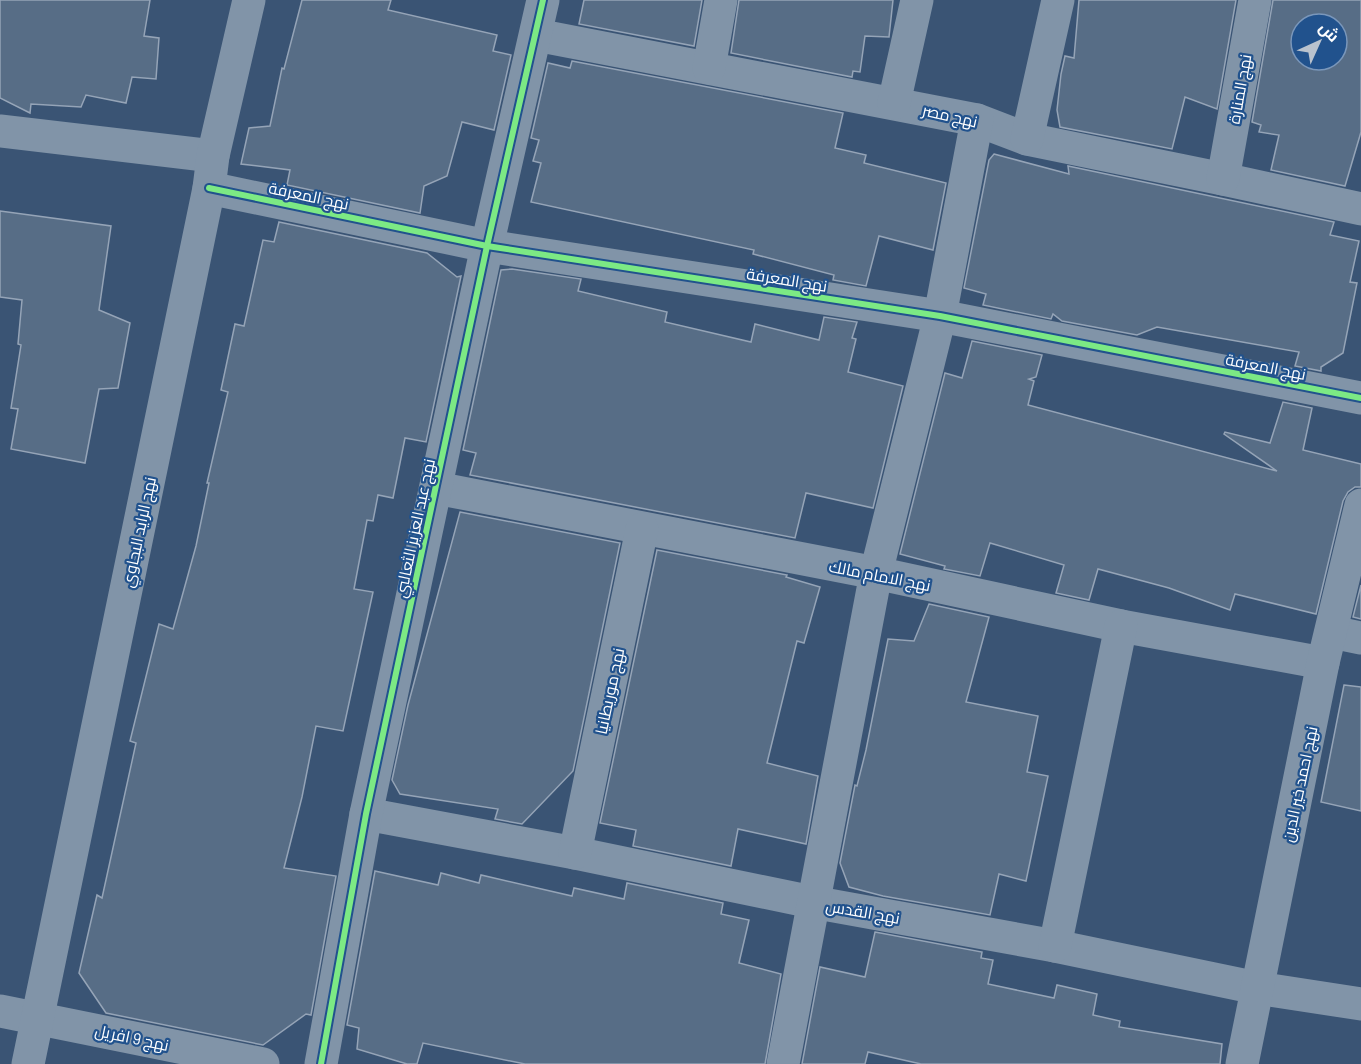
<svg xmlns="http://www.w3.org/2000/svg" width="1361" height="1064" viewBox="0 0 1361 1064" font-family="Barlow,Cairo,sans-serif">
<style>
.building{fill:#576d86;stroke:#95a4b7;stroke-width:1.5;fill-rule:evenodd}
.lines{fill:none;stroke-linecap:round;stroke-linejoin:round}
.minor{stroke:#8194a8;stroke-width:33}
.cycleway-casing{stroke:#21528d;stroke-width:10}
.cycleway{stroke:#7ce984;stroke-width:6}
.labels{text-anchor:middle;dominant-baseline:central;stroke-width:4.5;stroke-linejoin:round;paint-order:stroke}
.street-label{font-size:16px;fill:#fff;stroke:#21528d}
</style>
<rect width="100%" height="100%" fill="#3a5474"/>
<g class="building">
<path d="M0,0H150L144,36L159,38L156,79L132,77L126,103L86,95L81,107L31,104L30,113L0,98Z"/>
<path d="M302,0H391L388,10L497,35L493,51L511,55L494,130L462,122L447,176L424,186L420,213L287,185L290,170L241,164L249,128L270,126L282,68L284,69Z"/>
<path d="M584,0H702L694,46L579,24Z"/>
<path d="M739,0H893L889,37L865,36L860,72L853,71L852,77L731,53Z"/>
<path d="M1079,0H1236L1217,109L1185,97L1172,149L1060,127L1057,110L1061,74L1065,56L1074,58Z"/>
<path d="M1273,0H1361V132L1345,186L1271,170L1279,135L1259,132L1261,125L1252,122ZM1301,24H1337V60H1301Z"/>
<path d="M572,61L843,113L835,148L866,155L864,163L946,183L933,250L879,236L866,286L833,280L834,275L753,254L754,250L531,202L541,163L533,161L539,140L531,138L548,63L570,68Z"/>
<path d="M994,154L1069,174L1068,166L1334,222L1330,235L1359,241L1350,282L1357,283L1343,353L1321,367V371L1295,366L1299,352L1157,327L1137,335L1062,321L1053,314L1051,319L983,305L986,294L964,288L989,160Z"/>
<path d="M0,211L111,226L99,310L130,323L118,388L99,389L85,463L11,449L18,409L11,408L21,345L18,344L22,300L0,297Z"/>
<path d="M279,222L427,253L457,277L461,276L426,442L405,438L393,498L378,495L373,521L367,520L354,589L373,592L343,731L316,726L302,797L284,868L336,876L311,1015L306,1014L263,1045L106,1013L79,973L97,895L102,898L136,743L130,741L159,624L173,629L196,546L209,483H207L228,392L221,390L235,324L244,326L263,240L274,242Z"/>
<path d="M512,269L581,279L578,291L667,312L665,322L751,342L755,324L819,340L824,317L857,322L852,338L856,339L848,372L903,386L873,508L806,493L795,538L470,475L476,453L463,450L501,270Z"/>
<path d="M972,341L1042,355L1036,377L1029,379L1034,381L1028,405L1277,471L1224,434L1225,432L1270,443L1283,402L1312,408L1303,450L1361,464V487H1355L1348,492L1343,501L1316,614L1235,594L1230,610L1169,588L1098,569L1089,600L1056,593L1064,565L990,543L980,576L944,569L945,566L900,554L945,373L962,378Z"/>
<path d="M460,512L620,543L573,771L522,824L495,819L498,809L400,794L392,780L408,705Z"/>
<path d="M657,550L787,575L786,577L820,587L804,643L797,641L767,763L818,776L806,844L738,829L731,866L633,846L636,830L600,823Z"/>
<path d="M1361,585V619L1353,617Z"/>
<path d="M929,604L989,617L966,702L1038,716L1027,772L1048,776L1026,881L999,874L990,915L883,896L849,887L840,863L855,785L857,786L866,750L888,639L914,641Z"/>
<path d="M1344,685L1361,687V811L1321,802Z"/>
<path d="M375,871L438,885L441,873L479,883L481,875L572,896L574,888L624,899L627,883L723,903L721,914L749,920L739,963L781,974L765,1064H525L423,1043L417,1064H407L357,1049L359,1028L347,1025Z"/>
<path d="M875,932L982,952L981,958L993,960L988,984L1054,998L1057,985L1097,994L1093,1015L1120,1021L1119,1027L1222,1044L1220,1064H921L868,1052L865,1064H802L820,967L865,977Z"/>
</g>
<g class="lines">
<g class="minor">
<path d="M536,35L977,120L1027,139L1223,179L1361,209"/>
<path d="M709,68L721,0"/>
<path d="M894,103L917,0"/>
<path d="M0,131L213,156"/>
<path d="M1027,139L1058,0"/>
<path d="M1223,179L1255,0"/>
<path d="M209,188L487,246L940,316L1361,398"/>
<path d="M436,488L876,573L1121,626L1323,663"/>
<path d="M1332,632L1361,638"/>
<path d="M366,814L575,853L812,902L1055,946L1257,988L1361,1004"/>
<path d="M575,853L642,529"/>
<path d="M1055,946L1121,626"/>
<path d="M0,1011L263,1064"/>
<path d="M28,1064L209,188L213,156L249,0"/>
<path d="M321,1064L366,814L487,246L543,0"/>
<path d="M783,1064L876,573L940,316L977,120"/>
<path d="M1242,1064L1323,663L1361,505"/>
</g>
<g class="cycleway-casing">
<g id="cycleway">
<path d="M209,188L487,246L940,316L1361,398"/>
<path d="M321,1064L366,814L487,246L543,0"/>
</g>
</g>
<use href="#cycleway" class="cycleway"/>
</g>
<g class="labels">
<g class="street-label">
<text transform="translate(1239 89) rotate(-80)">نهج المنارة</text>
<text transform="translate(950 115) rotate(13)">نهج مصر</text>
<text transform="translate(309 195) rotate(12)">نهج المعرفة</text>
<text transform="translate(787 279) rotate(9)">نهج المعرفة</text>
<text transform="translate(1266 366) rotate(11)">نهج المعرفة</text>
<text transform="translate(414 528) rotate(-78)">نهج عبد العزيز الثعالبي</text>
<text transform="translate(138 532) rotate(-78)">نهج الرايد البجاوي</text>
<text transform="translate(880 575) rotate(11)">نهج الامام مالك</text>
<text transform="translate(609 691) rotate(-78)">نهج موريطانيا</text>
<text transform="translate(1299 784) rotate(-78)">نهج احمد خير الدين</text>
<text transform="translate(863 911) rotate(10)">نهج القدس</text>
<text transform="translate(132 1037) rotate(12)">نهج 9 افريل</text>
</g>
</g>
<g transform="translate(1319 42) rotate(45)"><circle r="28" fill="#21528d" stroke="#7a97bb" stroke-width="1.5"/>
<path d="M0-4.5L10 22L0 15L-10 22Z" fill="#bac3ce"/>
<text y="-9" font-size="16" font-weight="bold" text-anchor="middle" fill="#ffffff">ش</text>
</g>
</svg>
